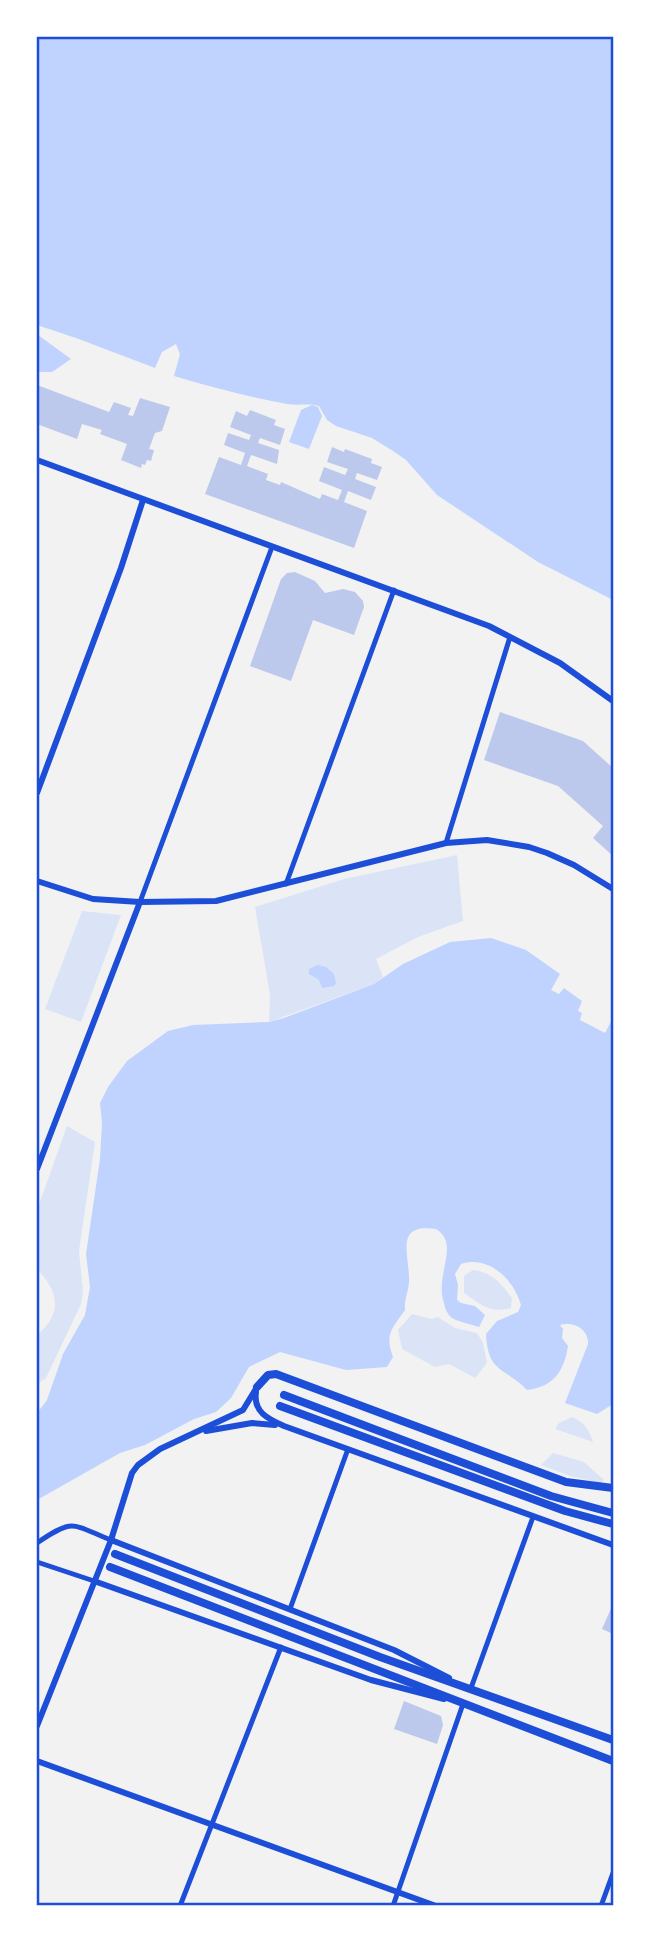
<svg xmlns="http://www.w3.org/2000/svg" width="650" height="1943" viewBox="0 0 650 1943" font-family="'DM Sans',sans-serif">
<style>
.green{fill:#dbe4f7}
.water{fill:#bfd3fe}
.building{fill:#bdc9ec}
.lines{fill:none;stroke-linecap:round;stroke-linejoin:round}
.minor{stroke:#1d4ed8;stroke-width:5}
.tertiary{stroke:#1d4ed8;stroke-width:6}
.primary{stroke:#1d4ed8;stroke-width:8}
.trunk{stroke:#1d4ed8;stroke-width:8}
.neatline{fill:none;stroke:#1d4ed8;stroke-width:2.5}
</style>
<rect width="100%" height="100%" fill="#f2f2f2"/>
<g class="green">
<path d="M457,855L463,921L418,937L376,959L383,977L374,984L269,1022L270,995L255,907L344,879Z"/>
<path d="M82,911L121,915L81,1022L45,1009Z"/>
<path d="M67,1126L95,1142L79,1251L83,1291L81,1304L46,1378L37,1384V1335C64,1313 58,1291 37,1269V1210Z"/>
<path d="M473,1270C493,1273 501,1283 512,1298L511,1308C490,1314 480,1304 464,1293V1276Z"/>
<path d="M412,1314L431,1319L438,1317L455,1328L477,1333L483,1343L487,1363L475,1378L449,1364L435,1367L402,1349L398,1330Z"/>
<path d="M572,1417C584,1423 589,1429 593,1442L555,1429L559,1423Z"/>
<path d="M553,1453L584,1462L604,1480L601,1483L570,1476L541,1465Z"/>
</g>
<g class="water">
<path d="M37,37H613V600L538,562L437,495L406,460L393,451L372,438L336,426L327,420L319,406C308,403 298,406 287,404C248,397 211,387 174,376L180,354L176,344L162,352L155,368L76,338L37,325Z"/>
<path d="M37,335H38L71,359L52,372H37Z"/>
<path d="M312,405L318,407L322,416L309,449L289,442L301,410Z"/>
<path d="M491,938L526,950L560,974L551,990L559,994L564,988L582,1001L578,1011L582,1013L580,1020L605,1033L613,1018V1376L611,1389L613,1404L597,1414L565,1403L588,1344C589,1329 573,1321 560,1325L563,1329L562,1338L568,1346C564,1372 553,1387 527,1390C504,1366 488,1374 486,1334L497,1321L518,1312L521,1305C514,1279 488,1255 461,1264L455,1274L458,1285L457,1300L461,1303L475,1306L485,1315L479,1327C471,1324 459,1322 452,1318C447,1314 445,1308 444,1303C434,1275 461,1244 436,1229C396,1223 408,1251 409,1277C410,1289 404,1297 405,1310C393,1328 384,1333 393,1357L387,1367L346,1370L280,1352L249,1367L231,1398L216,1412L194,1419L145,1445L120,1453L37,1500V1413L47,1400L63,1354L85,1315L90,1287L86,1254L100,1159L102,1123L100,1103L108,1087L127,1061L168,1031L193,1025L269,1022L284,1018L374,984L403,964L450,942Z"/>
<path d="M318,965L326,967L334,974L336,983L334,986L322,988L319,980L309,974V969Z"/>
</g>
<g class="building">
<path d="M37,385L109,412L114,402L131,408L128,415L133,416L140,398L170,407L162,431L155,433L149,449L154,450L151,461L147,460L145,465L142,464L141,468L121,460L127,444L100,434L102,430L82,424L77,439L37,424Z"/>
<path d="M250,410L276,420L274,425L285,429L280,445L260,438L258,443L279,450L277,464L251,455L247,466L268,474L266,480L280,485L281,482L320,499L322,494L338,500L342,490L319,481L324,467L345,475L348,469L327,462L332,447L344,452L345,449L372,459L371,463L382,467L377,480L357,473L355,479L376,487L371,500L348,491L344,502L367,511L354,548L205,494L219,457L241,465L245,453L224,445L228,433L249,440L251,435L230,427L236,411L247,416Z"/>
<path d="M295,572L315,581L325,593L343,589L355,592L363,601L364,607L354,635L313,620L291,681L250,666L281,579L287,573Z"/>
<path d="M500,712L583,741L613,768V856L593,838L603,826L558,786L484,760Z"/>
<path d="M613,1604V1634L602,1629Z"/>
<path d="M404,1701L441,1716L443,1725L437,1744L394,1729Z"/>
</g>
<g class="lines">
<g class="minor">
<path d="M446,843L510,637"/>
<path d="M286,884L394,590"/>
<path d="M140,902L272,547"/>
<path d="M37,1543C74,1518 71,1524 111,1540"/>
<path d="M37,1562L94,1581"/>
<path d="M290,1609L348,1449"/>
<path d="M471,1688L533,1517"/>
<path d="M180,1906L281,1647"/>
<path d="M393,1906L463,1704"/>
<path d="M601,1906L613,1873"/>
</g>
<g class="tertiary">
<path d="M37,460L489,626L560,663L613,701"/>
<path d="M37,793L121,568L143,500"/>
<path d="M37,881L93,899L140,902L216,901L446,843L487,840L529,847L547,853L574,865L613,889"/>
<path d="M37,1169L140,902"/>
<path d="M256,1392C253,1412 268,1419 284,1426L613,1545"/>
<path d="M206,1431L252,1423L275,1425"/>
<path d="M111,1540L394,1650L449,1678"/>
<path d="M94,1581L371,1680L444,1699"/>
<path d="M37,1726L111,1540L132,1473L138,1465L160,1449L243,1410L257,1387"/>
<path d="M37,1761L436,1906"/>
</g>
<g class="primary">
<path d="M115,1554L380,1657L613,1740"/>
<path d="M110,1567L613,1761"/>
</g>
<g class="trunk">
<path d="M257,1387L268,1375L276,1374L566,1482L613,1488"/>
<path d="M284,1395L551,1496L613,1513"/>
<path d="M280,1406L565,1511L613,1524"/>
</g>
</g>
<rect width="650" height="1943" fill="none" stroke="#ffffff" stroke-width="77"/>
<rect x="38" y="38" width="574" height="1866" class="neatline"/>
</svg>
